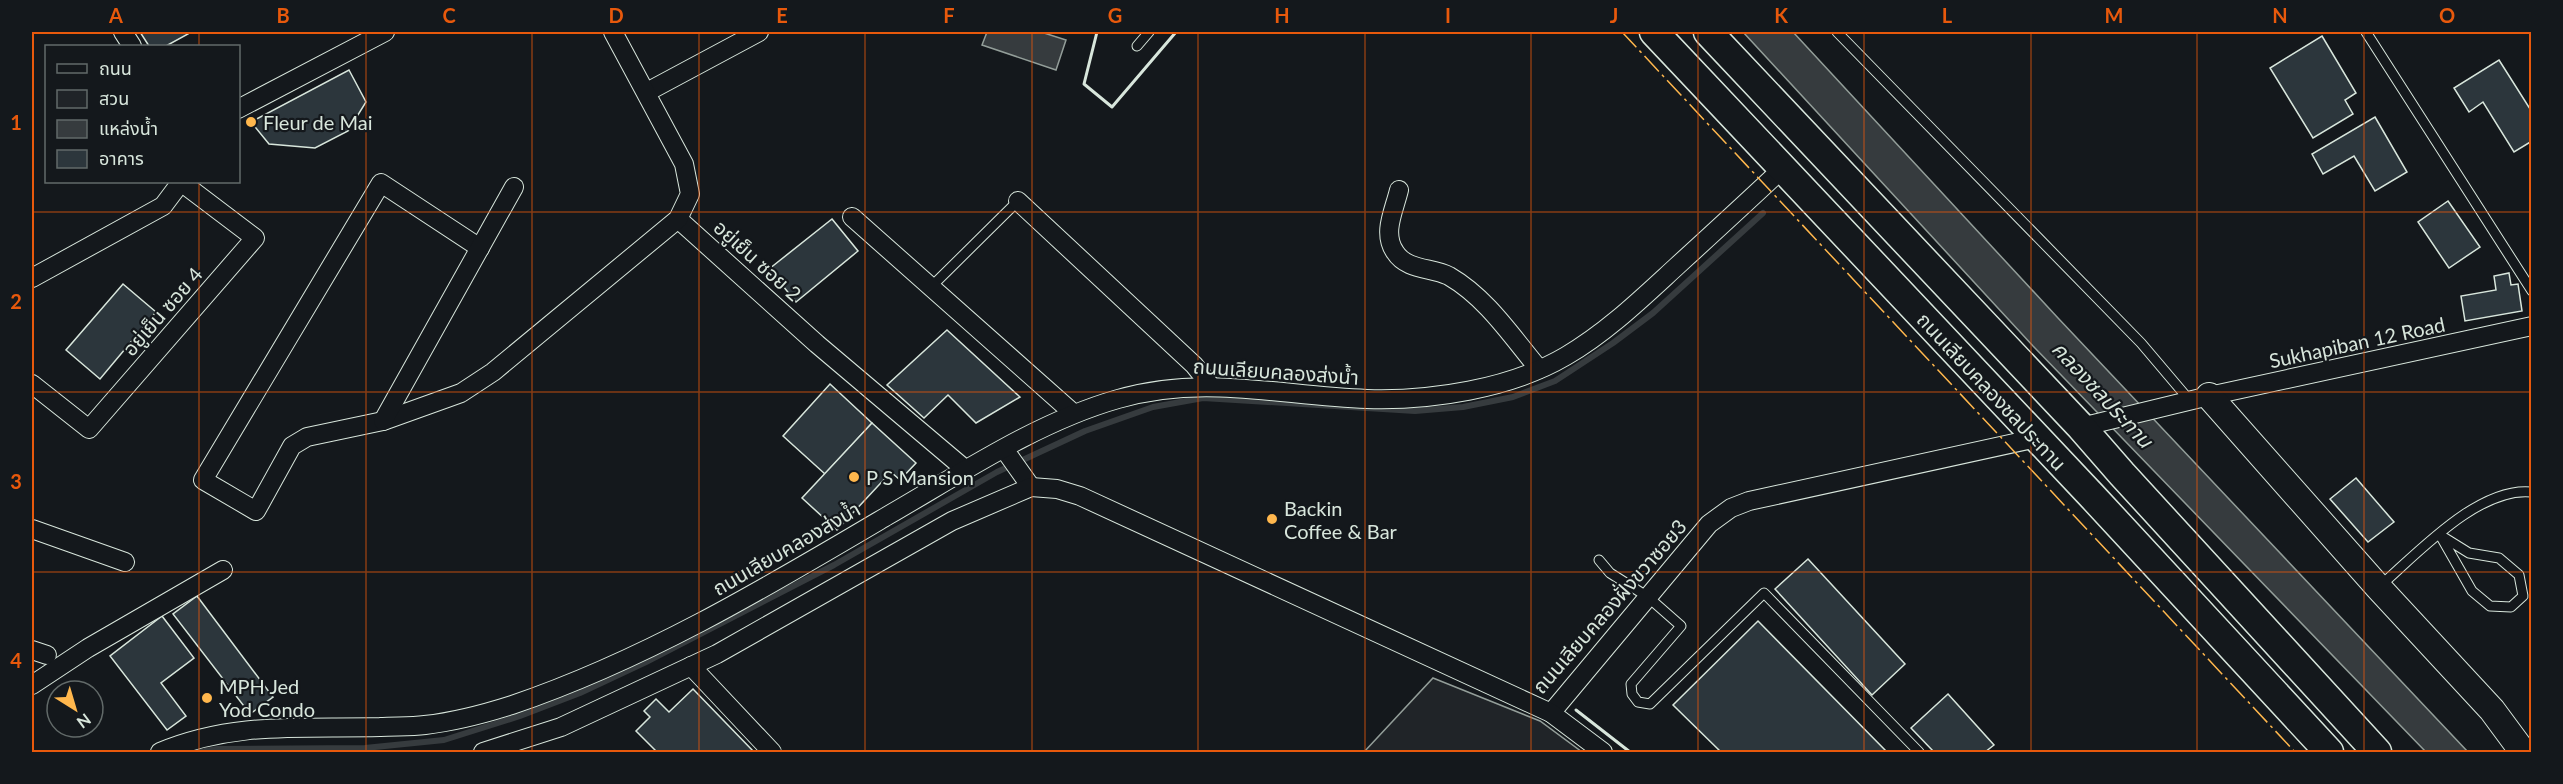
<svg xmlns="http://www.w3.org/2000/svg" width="2563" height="784" viewBox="0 0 2563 784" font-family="Lato,'Noto Sans Thai',sans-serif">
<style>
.green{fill:#202428;stroke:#939e99;stroke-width:1.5}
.water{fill:#363b3e;stroke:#939e99;stroke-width:1.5}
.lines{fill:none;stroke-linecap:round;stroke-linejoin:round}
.stream{stroke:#363b3e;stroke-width:6}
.building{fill:#2c363c;stroke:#d8e6dc;stroke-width:1.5}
.service-casing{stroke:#d8e6dc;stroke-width:11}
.minor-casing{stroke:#d8e6dc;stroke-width:20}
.secondary-casing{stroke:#d8e6dc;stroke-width:28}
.primary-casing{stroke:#d8e6dc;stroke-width:31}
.service{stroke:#14181c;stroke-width:9}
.minor{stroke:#14181c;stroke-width:18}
.secondary{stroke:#14181c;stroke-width:26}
.primary{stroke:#14181c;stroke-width:28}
.wall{stroke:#d8e6dc;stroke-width:3}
.power{stroke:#ffb74d;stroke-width:1.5;stroke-dasharray:21 4.5 3 4.5;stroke-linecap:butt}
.grid{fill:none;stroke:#e8590c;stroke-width:1.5;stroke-opacity:0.55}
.poi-dot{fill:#ffb74d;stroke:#14181c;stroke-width:2}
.labels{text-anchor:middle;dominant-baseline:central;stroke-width:4.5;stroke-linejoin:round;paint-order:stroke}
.poi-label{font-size:20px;fill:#d8e6dc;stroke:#14181c;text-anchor:start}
.street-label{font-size:20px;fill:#d8e6dc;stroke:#14181c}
.water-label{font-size:21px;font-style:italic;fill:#d8e6dc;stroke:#14181c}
.neatline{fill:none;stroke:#e8590c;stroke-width:2}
.grid-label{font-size:20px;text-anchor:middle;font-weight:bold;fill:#e8590c}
</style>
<rect width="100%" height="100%" fill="#14181c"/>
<path class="green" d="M1433,678L1540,721L1582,752H1364Z"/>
<g class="water">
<path d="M987,32H1041L1066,40L1056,70L982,45Z"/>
<path d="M1743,32H1793L2058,318L2468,752H2426L2033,346Z"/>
</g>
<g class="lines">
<path class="stream" d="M199,752L218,749L365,748L444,740L520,716L580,693L646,662L834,565L997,472L1085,431L1153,407L1203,398L1415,411L1463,407L1513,397L1555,381L1613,343L1653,313L1763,213"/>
</g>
<g class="building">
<path d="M140,32H187L188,34L166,46H149Z"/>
<path d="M2322,36L2356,93L2345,100L2353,114L2313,138L2270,68Z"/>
<path d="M2499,60L2532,112V141L2514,152L2483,102L2469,112L2454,88Z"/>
<path d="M349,70L366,102L348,131L315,148L269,144L251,122Z"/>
<path d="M2375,117L2407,172L2375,191L2354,156L2323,174L2312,154Z"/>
<path d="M2448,201L2480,247L2449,268L2418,222Z"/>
<path d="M832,219L858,251L796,302L769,269Z"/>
<path d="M2509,273L2511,285L2518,284L2522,311L2465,321L2461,296L2496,290L2494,276Z"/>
<path d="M123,284L156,312L100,379L66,350Z"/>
<path d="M947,330L1020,397L976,423L948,395L924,418L887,385Z"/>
<path d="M830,384L872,423L825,474L783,436Z"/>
<path d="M872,423L916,463L900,480L891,472L837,530L802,498Z"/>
<path d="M2356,478L2394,522L2368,542L2330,499Z"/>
<path d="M1808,559L1905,664L1872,695L1775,589Z"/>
<path d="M197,596L273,697L250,714L173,614Z"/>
<path d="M162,616L194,658L161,683L186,716L167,730L110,656Z"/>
<path d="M1758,621L1887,752H1721L1673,705Z"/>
<path d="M693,689L754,752H657L636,731L650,717L644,711L656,699L669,712Z"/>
<path d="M1948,694L1994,745L1985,752H1934L1911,728Z"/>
</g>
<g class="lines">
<g class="service-casing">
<g id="service">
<path d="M1837,32L2141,343L2191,402"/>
<path d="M2366,32L2532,291"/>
<path d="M1137,46L1149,32"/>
<path d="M931,287L1018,201"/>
<path d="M2440,535L2469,553L2499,558L2519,575L2523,596L2511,607L2490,606L2472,591Z"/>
<path d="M1599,560L1610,573L1648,597L1681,626L1631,684L1632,694L1638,702L1650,704L1764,593L1919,752"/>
<path d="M2380,586C2418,553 2479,486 2532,492"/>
</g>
</g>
<g class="minor-casing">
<g id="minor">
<path d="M123,32L132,46"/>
<path d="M647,92L759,32"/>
<path d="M238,109L385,32"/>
<path d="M1399,190C1394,211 1382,233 1395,252C1407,271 1432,267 1449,276C1487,298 1512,337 1539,369"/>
<path d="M1018,201L1194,365L1210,385"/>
<path d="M852,217L1073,413"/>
<path d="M678,219L817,344L966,470"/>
<path d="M480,248L381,183L203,480L256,511L292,446L307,437L383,421L461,393L493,372L678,219L690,194L684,164L613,32"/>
<path d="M32,278L163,206L181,182L255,238L89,429L32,384"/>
<path d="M383,421L514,187"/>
<path d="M2081,427L2209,396L2532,326"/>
<path d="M1004,449L1031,487"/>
<path d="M32,529L125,562"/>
<path d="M32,650L47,655"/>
<path d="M691,666L772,752"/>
<path d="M32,685L88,648L223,570"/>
<path d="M1551,713L1709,524L1731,508L1749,501L2037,438"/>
<path d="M160,752C234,721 303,729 380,727C395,726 410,727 425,725C452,722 487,713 512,705C645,660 767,587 887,516C960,474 1037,422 1118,399C1204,374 1280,396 1367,399C1430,401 1510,389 1566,356C1607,332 1641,299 1677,266C1712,234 1747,202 1782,169"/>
<path d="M483,752L561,727L717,654L952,521L1031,487L1057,489L1080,496L1551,713L1603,752"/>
</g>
</g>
<g class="secondary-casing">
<path id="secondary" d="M2209,396L2378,587L2492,710L2523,752"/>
</g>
<g class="primary-casing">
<g id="primary">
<path d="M1654,32L2092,496L2329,752"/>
<path d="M1708,32L2081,427L2122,474L2377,752"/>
</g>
</g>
<use href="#service" class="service"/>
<use href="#minor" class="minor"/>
<use href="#secondary" class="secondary"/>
<use href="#primary" class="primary"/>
<g class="wall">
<path d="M1097,32L1084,84L1112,107L1176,32"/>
<path d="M1576,710L1630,752"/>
</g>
<path class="power" d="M1622,32L2295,752"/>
</g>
<path class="grid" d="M199,32V46M366,32V752M532,32V752M699,32V752M865,32V752M1032,32V752M1198,32V752M1365,32V752M1531,32V752M1698,32V752M1864,32V752M2031,32V752M2197,32V752M2364,32V752M199,182V752M32,212H2532M32,392H2532M32,572H2532"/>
<g class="poi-dot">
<circle cx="251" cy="122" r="6"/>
<circle cx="854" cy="477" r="6"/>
<circle cx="1272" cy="519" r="6"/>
<circle cx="207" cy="698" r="6"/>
</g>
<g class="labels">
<g class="poi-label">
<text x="263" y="122">Fleur de Mai</text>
<text x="866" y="477">P S Mansion</text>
<text x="1284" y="508">Backin<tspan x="1284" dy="23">Coffee &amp; Bar</tspan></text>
<text x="219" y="686">MPH Jed<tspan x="219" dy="23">Yod Condo</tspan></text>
</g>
<g class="street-label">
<text transform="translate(758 260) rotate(42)">อยู่เย็น ซอย 2</text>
<text transform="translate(162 311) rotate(-49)">อยู่เย็น ซอย 4</text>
<text transform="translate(2357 342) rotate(-12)">Sukhapiban 12 Road</text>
<text transform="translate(1276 371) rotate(4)">ถนนเลียบคลองส่งน้ำ</text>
<text transform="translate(1992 391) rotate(47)">ถนนเลียบคลองชลประทาน</text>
<text transform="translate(786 548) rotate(-30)">ถนนเลียบคลองส่งน้ำ</text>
<text transform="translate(1609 606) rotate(-49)">ถนนเลียบคลองฝั่งขวาซอย3</text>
</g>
<g class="water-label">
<text transform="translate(2103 394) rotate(47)">คลองชลประทาน</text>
</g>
</g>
<rect width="2563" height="784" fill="none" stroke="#14181c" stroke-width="66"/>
<rect x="45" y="45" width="195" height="138" fill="#14181c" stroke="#626a69" stroke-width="1.5"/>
<rect x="57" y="64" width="30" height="9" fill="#14181c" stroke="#626a69" stroke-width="1.5"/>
<text x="99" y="75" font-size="18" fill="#d8e6dc">ถนน</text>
<rect x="57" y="90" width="30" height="18" fill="#202428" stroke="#626a69" stroke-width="1.5"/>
<text x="99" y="105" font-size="18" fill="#d8e6dc">สวน</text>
<rect x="57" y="120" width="30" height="18" fill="#363b3e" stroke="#626a69" stroke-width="1.5"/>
<text x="99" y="135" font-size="18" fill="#d8e6dc">แหล่งน้ำ</text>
<rect x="57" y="150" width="30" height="18" fill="#2c363c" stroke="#626a69" stroke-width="1.5"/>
<text x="99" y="165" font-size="18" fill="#d8e6dc">อาคาร</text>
<g transform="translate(75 709) rotate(143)"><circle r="28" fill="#14181c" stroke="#626a69" stroke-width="1.5"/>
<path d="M0-4.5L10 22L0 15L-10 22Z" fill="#ffb74d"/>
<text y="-9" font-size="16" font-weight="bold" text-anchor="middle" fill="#d8e6dc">N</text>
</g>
<rect x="33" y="33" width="2497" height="718" class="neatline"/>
<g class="grid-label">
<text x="116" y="23">A</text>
<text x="283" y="23">B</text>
<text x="449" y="23">C</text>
<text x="616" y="23">D</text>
<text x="782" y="23">E</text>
<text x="949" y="23">F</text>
<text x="1115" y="23">G</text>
<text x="1282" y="23">H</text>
<text x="1448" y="23">I</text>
<text x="1614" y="23">J</text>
<text x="1781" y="23">K</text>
<text x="1947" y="23">L</text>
<text x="2114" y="23">M</text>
<text x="2280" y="23">N</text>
<text x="2447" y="23">O</text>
<text x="16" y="130">1</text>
<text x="16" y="309">2</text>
<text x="16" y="489">3</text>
<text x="16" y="668">4</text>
</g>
</svg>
